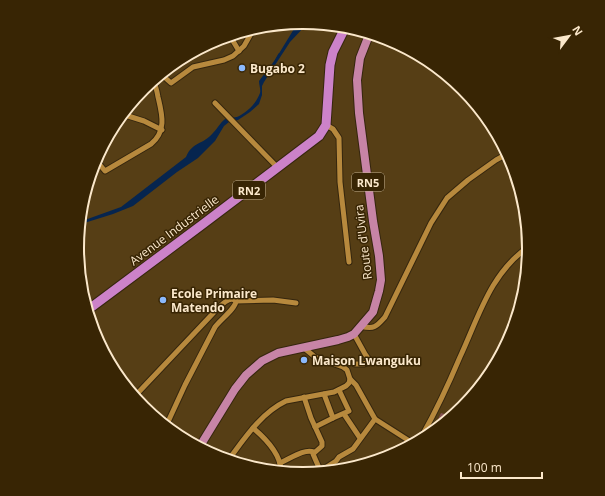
<svg xmlns="http://www.w3.org/2000/svg" width="605" height="496" viewBox="0 0 605 496" font-family="'Open Sans',sans-serif">
<style>
.green{fill:#855153}
.water{fill:#06254f}
.lines{fill:none;stroke-linecap:round;stroke-linejoin:round}
.stream{stroke:#06254f;stroke-width:1.5}
.minor-casing{stroke:#35260e;stroke-width:7}
.primary-casing{stroke:#35260e;stroke-width:10}
.trunk-casing{stroke:#35260e;stroke-width:11}
.minor{stroke:#b7893d;stroke-width:5}
.primary{stroke:#c784a6;stroke-width:8}
.trunk{stroke:#cc82c9;stroke-width:9}
.poi-dot{fill:#8bb9fc;stroke:#382504;stroke-width:1.5}
.labels{text-anchor:middle;dominant-baseline:central;stroke-width:3;stroke-linejoin:round;paint-order:stroke}
.shield{fill:#382504;stroke:#c0ae8f;stroke-width:1}
.shield-label{font-size:11px;font-weight:bold;fill:#fbe8cb}
.poi-label{font-size:12px;font-weight:bold;fill:#fbe8cb;stroke:#382504;text-anchor:start}
.street-label{font-size:12px;fill:#fbe8cb;stroke:#382504}
.rim{fill:none;stroke:#fbe8cb;stroke-width:2}
</style>
<rect width="100%" height="100%" fill="#563e15"/>
<path class="green" d="M441,413L451,416L435,426Z"/>
<path class="water" d="M303,22L307,24L290,42L264,82L262,86V95L259,104L250,112L238,120L229,122L224,126L215,141L198,158L177,172L133,206L113,214L81,224L82,221L121,207L186,157C193,141 203,145 213,133C217,129 220,123 225,119C229,117 232,118 237,117C247,112 256,104 260,93C261,90 259,85 259,81L275,60L297,24Z"/>
<g class="lines">
<path class="stream" d="M274,63L279,54"/>
<g class="minor-casing">
<g id="minor">
<path d="M230,36L239,51"/>
<path d="M162,75L171,83L193,67L224,60L233,56L244,46L252,32"/>
<path d="M215,103L278,168"/>
<path d="M125,115L144,121L162,130"/>
<path d="M326,125L333,129L339,138L340,182L349,262"/>
<path d="M92,170L100,165L105,171L151,144C167,131 162,114 158,97C157,91 156,86 153,81"/>
<path d="M236,301L273,300L296,303"/>
<path d="M361,326C374,330 377,326 385,317L431,223L447,198L468,180L496,160L507,154"/>
<path d="M354,334L365,354L370,361L364,364H355"/>
<path d="M304,348L315,357L343,367L347,370L350,379L356,385L375,419L411,442"/>
<path d="M135,396L219,307C224,303 230,296 236,301C236,308 220,320 215,327L185,385L167,424"/>
<path d="M304,397L311,418L322,442V446L313,454L320,470"/>
<path d="M344,414L360,438"/>
<path d="M333,418L349,411L339,390"/>
<path d="M315,427L333,418L324,394"/>
<path d="M253,428C265,438 280,453 281,470"/>
<path d="M423,434C437,409 449,383 460,357C479,316 490,274 528,247"/>
<path d="M229,459C245,438 261,413 286,401L334,392L346,386L349,383L350,379"/>
<path d="M280,463C290,459 304,448 314,452"/>
<path d="M322,470L336,461L339,457L353,449L375,419"/>
</g>
</g>
<g class="primary-casing">
<path id="primary" d="M200,446L235,389L246,375L262,361L278,353L338,340L348,337L354,334L373,312L379,291L381,280L379,256L373,221L359,113L357,80L360,58L369,35"/>
</g>
<g class="trunk-casing">
<path id="trunk" d="M89,309L203,224L319,136L326,125L330,65L333,52L344,30"/>
</g>
<use href="#minor" class="minor"/>
<use href="#primary" class="primary"/>
<use href="#trunk" class="trunk"/>
</g>
<g class="poi-dot">
<circle cx="242" cy="68" r="4"/>
<circle cx="163" cy="300" r="4"/>
<circle cx="304" cy="360" r="4"/>
</g>
<g class="labels">
<g class="shield">
<rect x="352" y="173" width="32" height="18" rx="3"/>
<rect x="233" y="181" width="32" height="18" rx="3"/>
</g>
<g class="shield-label">
<text x="368" y="182">RN5</text>
<text x="249" y="190">RN2</text>
</g>
<g class="poi-label">
<text x="250" y="68">Bugabo 2</text>
<text x="171" y="293">Ecole Primaire<tspan x="171" dy="14">Matendo</tspan></text>
<text x="312" y="360">Maison Lwanguku</text>
</g>
<g class="street-label">
<text transform="translate(174 230) rotate(-37)">Avenue Industrielle</text>
<text transform="translate(363 242) rotate(-97)">Route d'Uvira</text>
</g>
</g>
<path d="M0 0H605V496H0ZM84 248a219 219 0 1 1 438 0a219 219 0 1 1-438 0Z" fill="#382504" fill-rule="evenodd"/>
<path class="rim" d="M84 248a219 219 0 1 1 438 0a219 219 0 1 1-438 0Z"/>
<g transform="translate(569 36) rotate(58)" stroke="#382504" stroke-width="3" paint-order="stroke">
<path d="M0-3L7 15L0 10L-7 15Z" fill="#fbe8cb"/>
<text y="-6" font-size="11" font-weight="bold" text-anchor="middle" fill="#fbe8cb">N</text>
</g>
<path d="M461 472v6h81v-6" fill="none" stroke="#fbe8cb" stroke-width="2"/>
<text x="467" y="472" font-size="12" fill="#fbe8cb" stroke="#382504" stroke-width="3" paint-order="stroke">100 m</text>
</svg>
